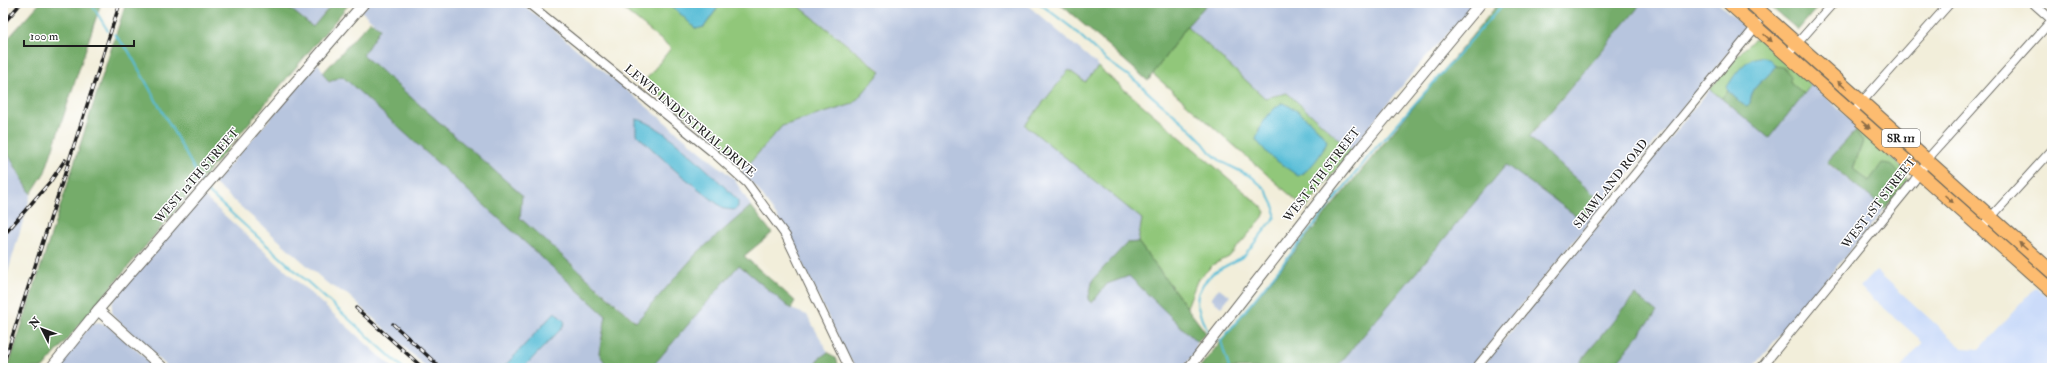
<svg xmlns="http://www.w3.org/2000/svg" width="2055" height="371" viewBox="0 0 2055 371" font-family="'IM FELL Double Pica',serif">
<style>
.built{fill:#cbdbf9}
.industrial{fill:#b7c5de}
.green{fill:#91c77a;stroke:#56724b;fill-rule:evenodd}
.forest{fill:#74ac6a;stroke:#486443}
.water{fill:#59bdd7;stroke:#3a6c7a}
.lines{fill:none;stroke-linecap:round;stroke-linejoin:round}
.stream{stroke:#59bdd7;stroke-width:2}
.minor-casing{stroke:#67665e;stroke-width:10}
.tertiary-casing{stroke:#67665e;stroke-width:12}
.primary-casing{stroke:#67665e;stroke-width:15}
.minor{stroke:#fff;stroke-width:8}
.tertiary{stroke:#fff;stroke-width:10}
.primary{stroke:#fdbc6f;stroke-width:13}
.rail-casing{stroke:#1c1c1c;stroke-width:3.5}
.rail{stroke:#fff;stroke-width:2;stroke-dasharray:6;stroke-linecap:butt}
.oneway{fill:#8c6c46}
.labels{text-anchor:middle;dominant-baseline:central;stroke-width:3;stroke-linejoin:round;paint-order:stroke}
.shield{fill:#fff;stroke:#606060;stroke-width:1}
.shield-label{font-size:11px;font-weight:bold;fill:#1c1c1c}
.street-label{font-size:12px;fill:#1c1c1c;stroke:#fff}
</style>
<rect width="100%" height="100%" fill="#fff"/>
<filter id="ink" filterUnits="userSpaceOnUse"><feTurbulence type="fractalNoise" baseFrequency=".025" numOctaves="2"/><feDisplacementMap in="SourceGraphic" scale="8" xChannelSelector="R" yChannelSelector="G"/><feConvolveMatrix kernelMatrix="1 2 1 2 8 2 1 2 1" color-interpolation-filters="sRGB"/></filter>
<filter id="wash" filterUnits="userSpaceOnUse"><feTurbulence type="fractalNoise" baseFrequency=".012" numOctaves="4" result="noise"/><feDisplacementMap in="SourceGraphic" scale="16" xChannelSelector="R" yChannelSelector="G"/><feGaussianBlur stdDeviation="0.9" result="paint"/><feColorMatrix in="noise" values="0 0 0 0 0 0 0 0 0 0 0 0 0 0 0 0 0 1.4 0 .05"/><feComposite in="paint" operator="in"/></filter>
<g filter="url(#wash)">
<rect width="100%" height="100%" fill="#f2eeda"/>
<path class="built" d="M1876,270L1962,348L1979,349L2036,287L2052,301V368H1901L1923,342L1860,287Z"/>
<g class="industrial">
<path d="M283,3H332L313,27Z"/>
<path d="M368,3H521L734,179L751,206L697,253L637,322L520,218L522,195L363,55L380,28L361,11Z"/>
<path d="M795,3H1025L1099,66L1085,83L1069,70L1025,125L1142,219L1138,242L1127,243L1092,303L1106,284L1129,276L1197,342L1196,351L1183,368H857L846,354L785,228L756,187L741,173L782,126L853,104L881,71Z"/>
<path d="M1208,3H1476L1422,61L1351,150L1287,93L1265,98L1187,26Z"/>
<path d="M1642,3H1718L1744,26L1745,32L1470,368H1336L1506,164L1582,219L1600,202L1529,138Z"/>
<path d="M318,63L329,82L342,76L606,316L599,353L608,368H427L348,295L327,283L214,183Z"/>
<path d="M1812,84L1858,127L1827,163L1885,209L1752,368H1612L1656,312L1635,295L1582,359L1579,368H1481L1710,89L1769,137Z"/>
<path d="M3,145L31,194L3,289Z"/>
<path d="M202,195L393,368H169L115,318L112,312V304L118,293Z"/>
<path d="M739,264L791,309L807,315L828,352L817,360L816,368H651Z"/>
<path d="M1219,288L1230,296L1221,307L1211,299Z"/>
<path d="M99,322L109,326L157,368H59L57,366L93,323Z"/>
</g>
<g class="green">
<path d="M616,3H669L695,27H704L721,3H795L881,72L853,104L782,126L747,166L644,82L671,48Z"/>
<path d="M1187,26L1265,98L1287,93L1351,150L1306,209L1153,74ZM1288,105L1323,135L1325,147L1303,174L1258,130L1277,107Z"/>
<path d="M1759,39L1811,85L1804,94L1790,82L1783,68L1775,66L1771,61H1749L1727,87L1728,91L1721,98L1710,89L1737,56L1753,40Z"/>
<path d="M1098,67L1261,206L1265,212L1263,217L1229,257L1214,264L1197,281L1187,307L1138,242L1142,219L1025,125L1069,70L1085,82Z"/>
<path d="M1858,128L1907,172L1906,177L1908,179L1885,209L1903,176L1882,164L1869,181L1853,169L1863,141L1855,131Z"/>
</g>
<g class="forest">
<path d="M40,3H101L45,172L31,194L3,145V44Z"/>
<path d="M126,3H283L313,27L333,3H350L43,368H8Z"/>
<path d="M1059,3H1208L1187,26L1148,81Z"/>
<path d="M1499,3H1642L1529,137L1601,201L1582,220L1506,165L1336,368H1199Z"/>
<path d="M1766,3H1821L1798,30Z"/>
<path d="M370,21L380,28L363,55L522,195L520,218L636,322L697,253L751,206L772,233L744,256L795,301L791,309L739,265L651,368H608L599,353L606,316L342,76L329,82L323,73Z"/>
<path d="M1775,66L1783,67L1791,76L1790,82L1804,94L1769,138L1721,98L1728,91L1742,104L1750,103C1752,82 1765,83 1775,66Z"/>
<path d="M1855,131L1863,141L1853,169L1869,181L1882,163L1890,164L1903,176L1885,209L1827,162Z"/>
<path d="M1138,242L1206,333L1197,342L1129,276L1107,284L1092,303L1088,300L1093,279L1127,243Z"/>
<path d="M1635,295L1657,312L1612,368H1579L1582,359Z"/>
<path d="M828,352L837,360L839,368H816L817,360Z"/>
</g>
<g class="water">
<path d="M669,3H721L704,27L696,29Z"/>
<path d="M1759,57C1767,57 1771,59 1775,66C1765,83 1752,82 1750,103L1747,106L1742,104L1728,91L1727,87C1735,74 1745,59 1759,57Z"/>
<path d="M1282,103C1296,107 1320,129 1327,141C1323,153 1310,171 1298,176L1270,156L1256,140C1259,126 1269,111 1282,103Z"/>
<path d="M636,119C662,122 718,181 738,200V207L734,210L724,209L676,171L636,134Z"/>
<path d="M555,312L565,322L562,328L523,368H503Z"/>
</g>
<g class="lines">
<g class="stream">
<path d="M91,3L108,31"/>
<path d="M1039,3L1072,28L1105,59L1137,82L1153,97L1184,123L1200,139L1210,152L1222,162L1252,177L1266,190L1275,208V217L1244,256L1213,273L1203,284L1198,294L1197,304L1202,320L1209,333"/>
<path d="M114,34L128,50L201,181"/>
<path d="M208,192L403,368"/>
<path d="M1218,339L1221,341L1229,368"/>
<path d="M1221,341L1374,150L1504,3"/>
</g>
</g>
</g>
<g filter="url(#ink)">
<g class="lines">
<g class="minor-casing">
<g id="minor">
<path d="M528,3L715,154L747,183L786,236L849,368"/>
<path d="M2033,3L2052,20"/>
<path d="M1787,55L1833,3"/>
<path d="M1852,113L1950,3"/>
<path d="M1981,228L2052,150"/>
<path d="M1476,368L1758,24"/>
<path d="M1761,368L1914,181L1932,154L2052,20"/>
</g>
</g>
<g class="tertiary-casing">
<g id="tertiary">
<path d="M98,310L163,368"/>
<path d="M51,368L98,310L364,3"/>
<path d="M1189,368L1363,145L1481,3"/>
</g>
</g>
<g class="primary-casing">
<g id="primary">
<path d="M1729,3L2052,291"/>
<path d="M1751,3L2052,272"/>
</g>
</g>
<use href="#minor" class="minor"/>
<use href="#tertiary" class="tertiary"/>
<use href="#primary" class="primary"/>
<g class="rail-casing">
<g id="rail">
<path d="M3,24L21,3"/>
<path d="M3,236L50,182L65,160"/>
<path d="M356,308L423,368"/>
<path d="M393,324L441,368"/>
<path d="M3,365L120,3"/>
</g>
</g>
<use href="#rail" class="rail"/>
</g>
<defs><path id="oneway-solid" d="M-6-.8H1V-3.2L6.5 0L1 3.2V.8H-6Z"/></defs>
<g class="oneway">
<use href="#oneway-solid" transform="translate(1768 38) rotate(42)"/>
<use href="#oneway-solid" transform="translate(1842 85) rotate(-138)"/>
<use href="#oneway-solid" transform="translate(1866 125) rotate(41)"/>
<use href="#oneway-solid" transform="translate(1949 199) rotate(42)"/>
<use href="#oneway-solid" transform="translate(2023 246) rotate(-138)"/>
</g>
</g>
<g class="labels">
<rect class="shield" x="1882" y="129" width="38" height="18" rx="3"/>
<g class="shield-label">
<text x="1901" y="138">SR 111</text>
</g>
<g class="street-label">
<text transform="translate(690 121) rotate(40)">LEWIS INDUSTRIAL DRIVE</text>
<text transform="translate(1322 175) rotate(-52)">WEST 5TH STREET</text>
<text transform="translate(197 176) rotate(-49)">WEST 12TH STREET</text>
<text transform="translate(1611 184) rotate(-51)">SHAWLAND ROAD</text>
<text transform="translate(1879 203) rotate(-52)">WEST 1ST STREET</text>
</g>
</g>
<rect width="2055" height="371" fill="none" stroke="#fff" stroke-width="16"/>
<g transform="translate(42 329) rotate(312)" stroke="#ffffff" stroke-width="3" paint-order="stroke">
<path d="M0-3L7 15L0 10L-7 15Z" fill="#1c1c1c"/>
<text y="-6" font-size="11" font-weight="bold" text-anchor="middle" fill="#1c1c1c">N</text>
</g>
<path d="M24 40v6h110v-6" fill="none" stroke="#1c1c1c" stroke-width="2"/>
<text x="30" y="40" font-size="12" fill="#1c1c1c" stroke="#ffffff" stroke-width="3" paint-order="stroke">100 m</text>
</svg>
